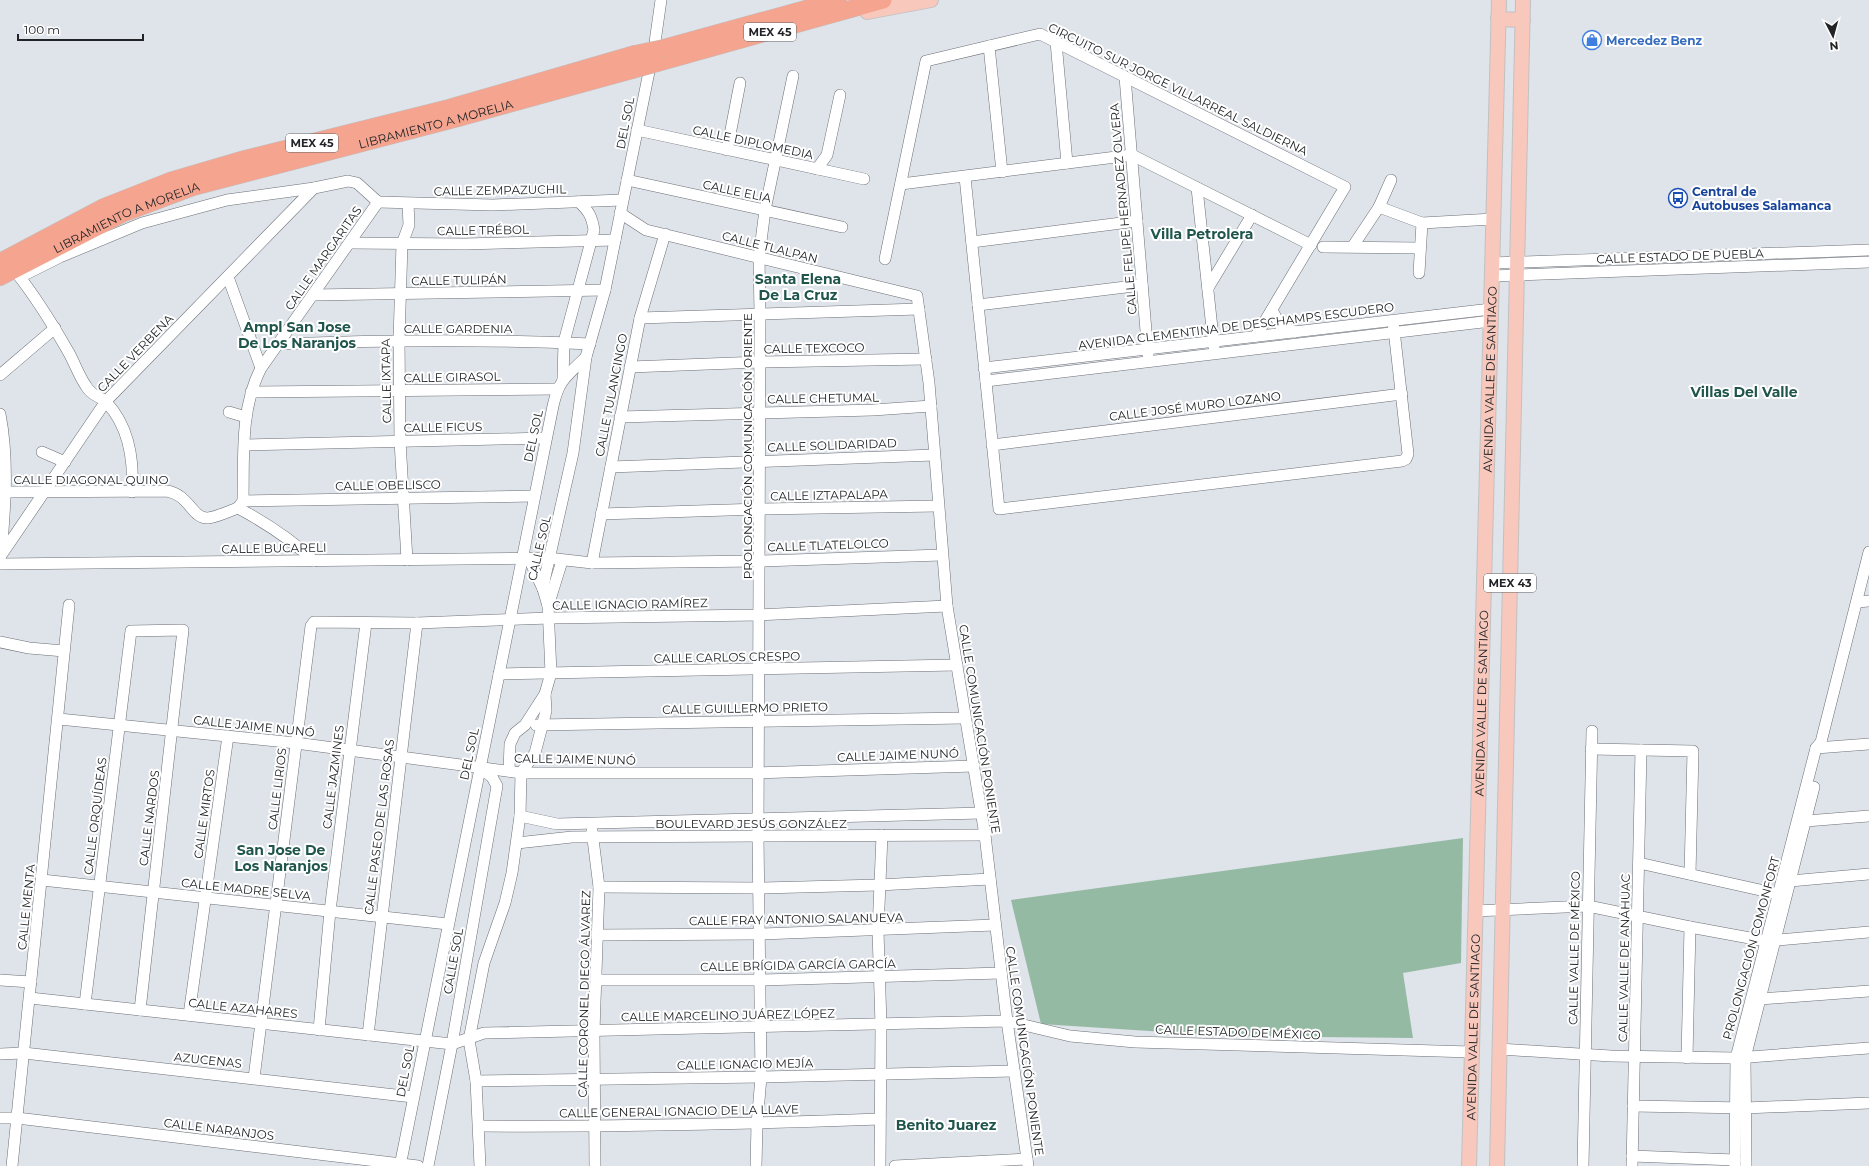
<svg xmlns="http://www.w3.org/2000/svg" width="1869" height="1166" viewBox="0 0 1869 1166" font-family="Montserrat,sans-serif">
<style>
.green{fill:#95baa4}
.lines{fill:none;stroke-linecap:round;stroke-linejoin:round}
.minor-casing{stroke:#6c7076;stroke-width:12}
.major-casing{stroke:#c1c1c2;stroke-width:16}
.highway-casing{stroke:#c1c1c2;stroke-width:18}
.minor{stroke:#fff;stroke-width:11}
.major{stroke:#f8c8bc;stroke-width:14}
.highway{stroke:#f4a48f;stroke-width:17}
.highway-bridge-casing{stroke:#c1c1c2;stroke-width:18;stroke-linecap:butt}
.highway-bridge{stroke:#f4a48f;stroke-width:17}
.labels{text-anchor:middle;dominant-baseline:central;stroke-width:4;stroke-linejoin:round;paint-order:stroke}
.shield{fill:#fff;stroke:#646567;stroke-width:1}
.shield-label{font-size:11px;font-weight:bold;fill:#212326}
.shop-label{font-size:12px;font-weight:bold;fill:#366cbe;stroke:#fff;text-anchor:start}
.street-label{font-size:12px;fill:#212326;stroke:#fff}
.transit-label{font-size:12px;font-weight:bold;fill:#164399;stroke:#fff;text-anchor:start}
.quarter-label{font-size:14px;font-weight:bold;fill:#1f554b;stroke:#fff}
</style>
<rect width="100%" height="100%" fill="#dfe3ea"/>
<path class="green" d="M1463,838L1461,963L1403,973L1413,1038L1227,1036L1041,1024L1011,900Z"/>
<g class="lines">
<g class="minor-casing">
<g id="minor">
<path d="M1056,42L1067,163"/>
<path d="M989,46L1002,172"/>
<path d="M1125,77L1148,355"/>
<path d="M637,130L864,179"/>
<path d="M727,150L740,83"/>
<path d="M817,169L827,155L840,95"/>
<path d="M965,177L999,509L1402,461L1406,459L1408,454L1393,321"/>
<path d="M627,180L842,227"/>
<path d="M901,184L1132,155L1311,245"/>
<path d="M1197,188L1214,347"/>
<path d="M378,202L493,205L622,200"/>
<path d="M1379,207L1422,223L1493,219"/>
<path d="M620,213L646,230L917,296L929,383L947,606L985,835L1007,1021L1028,1166"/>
<path d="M972,242L1137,221"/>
<path d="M350,243L465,244L615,240"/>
<path d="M1353,246L1379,207L1391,180"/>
<path d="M1323,247L1420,248"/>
<path d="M885,259L926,61L1040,34L1345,187L1256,336"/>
<path d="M1492,263L1869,250"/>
<path d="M15,271C36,297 53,325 69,353C75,364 79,376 86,386C92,397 101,396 107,403C129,427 134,460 132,492"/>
<path d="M1419,273L1422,223"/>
<path d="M1492,276L1869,262"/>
<path d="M20,277L60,257L142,223L227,200L314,188L348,181L357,183L378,202"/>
<path d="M228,277L261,368"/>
<path d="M1208,288L1252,215"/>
<path d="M313,295L605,290"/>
<path d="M978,305L1142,285"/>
<path d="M1272,310L1280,325L1295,332"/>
<path d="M640,318L919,309"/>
<path d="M278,344C382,340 486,339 590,344"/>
<path d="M630,367L760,362L926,359"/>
<path d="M984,368L1491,309"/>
<path d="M0,375L55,328"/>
<path d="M563,379L564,342L594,230C592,217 589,211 579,202"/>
<path d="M986,381L1491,321"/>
<path d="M251,392L557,389"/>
<path d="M229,412L246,417"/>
<path d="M0,414C9,461 5,509 1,555"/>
<path d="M620,417L873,410L931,406"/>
<path d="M245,445L546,438"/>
<path d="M992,445L1402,394"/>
<path d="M42,452L65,462"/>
<path d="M611,467L934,455"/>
<path d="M6,492L167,491C190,495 192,519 208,518C217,517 229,511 238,508C266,523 291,539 314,561"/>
<path d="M243,501L534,496"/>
<path d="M238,508L243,501C244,456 240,409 261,368L378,202"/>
<path d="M601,514L760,509L938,506"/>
<path d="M0,557L106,401L314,188"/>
<path d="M529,559L543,589"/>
<path d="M407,560L400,441L399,340L402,244L409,225L408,204"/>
<path d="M592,563L640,318L665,234"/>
<path d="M0,564L548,558L592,563L759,561L942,555"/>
<path d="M1857,602L1869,601"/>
<path d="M548,606L562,561"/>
<path d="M0,642L29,648L64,651"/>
<path d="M499,674L957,665"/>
<path d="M59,719L296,743L521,773H758L974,766"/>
<path d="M536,725L965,718"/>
<path d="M1816,748L1869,744"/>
<path d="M1591,749L1693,751L1690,874"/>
<path d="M509,771L510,744L515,733L525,725L545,694L551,673L548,606L543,589L545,577L573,453L586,357L605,290L655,42L661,0"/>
<path d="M520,816L557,824L982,813"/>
<path d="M1806,821L1869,816"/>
<path d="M592,831L599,887L594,1031L595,1166"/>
<path d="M517,843L572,837L985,835"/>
<path d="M1639,863L1778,894"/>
<path d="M42,880L448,924"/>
<path d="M1790,881L1869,874"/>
<path d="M599,887L758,888L879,885L990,879"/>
<path d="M1475,911L1588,906L1690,927L1766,941L1869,932"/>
<path d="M597,935L759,934L995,925"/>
<path d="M0,980L31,982"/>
<path d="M596,980H760L1001,973"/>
<path d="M30,998L452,1044L484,1033L1007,1021L1070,1036L1135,1042L1471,1052"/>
<path d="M1760,999L1869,991"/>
<path d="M85,1004L131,631L183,630L140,1010"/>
<path d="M189,1015L228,736"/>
<path d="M319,1030L330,911L366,623"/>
<path d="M368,1035L417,623"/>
<path d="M1500,1049L1611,1056L1736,1058L1869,1048"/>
<path d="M0,1054L24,1053L413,1097"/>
<path d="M1687,1058L1690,927"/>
<path d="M254,1078L311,626L314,622L417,623L550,618L759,615L947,606"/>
<path d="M476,1081L761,1077L1014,1071"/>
<path d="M1633,1106L1745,1108L1869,1103"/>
<path d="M0,1118H17L418,1166"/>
<path d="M479,1126C613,1127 746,1124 880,1119"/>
<path d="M1632,1156L1735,1160"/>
<path d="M12,1166L69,605"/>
<path d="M400,1166L553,406C559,379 567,376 586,357"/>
<path d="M428,1166L452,1044L497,786L492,777L480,768"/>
<path d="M480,1166L476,1081L469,1040L484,963L505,903L512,873L520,816L521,773L535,753L546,711L545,694"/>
<path d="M756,1166L757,1124L761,1077L758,836L760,314L759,257L765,210L793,76"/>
<path d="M880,1166L881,1025L878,931L882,835"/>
<path d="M895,1166L1027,1159"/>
<path d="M1583,1166L1592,731"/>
<path d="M1632,1166L1641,750"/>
<path d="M1735,1166L1736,1058L1816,748L1821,742L1869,552"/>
<path d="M1746,1166L1745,1058L1814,787"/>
</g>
</g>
<g class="major-casing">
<g id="major">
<path d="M867,12L931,0"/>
<path d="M1498,19L1523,20"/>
<path id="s1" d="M1469,1166L1499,0"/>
<path d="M1497,1166L1523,0"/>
</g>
</g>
<g class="highway-casing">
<g id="highway">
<path d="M664,48L838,0"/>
<path d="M657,63L883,0"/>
<path d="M0,262L104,207L170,181L245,159L449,108L635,54"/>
<path id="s2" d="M0,277L124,213L193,187L458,118L632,70"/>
</g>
</g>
<use href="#minor" class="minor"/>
<use href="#major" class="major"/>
<use href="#highway" class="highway"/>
<g class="highway-bridge-casing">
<g id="highway-bridge">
<path d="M635,54L664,48"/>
<path d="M632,70L657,63"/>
</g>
</g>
<use href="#highway-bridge" class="highway-bridge"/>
</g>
<defs>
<g id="shop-ring" transform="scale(1)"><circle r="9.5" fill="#fff" stroke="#3f7fe0" stroke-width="1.5"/><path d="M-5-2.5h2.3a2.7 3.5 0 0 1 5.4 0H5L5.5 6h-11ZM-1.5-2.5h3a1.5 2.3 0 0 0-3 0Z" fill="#3f7fe0"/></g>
<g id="bus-ring" transform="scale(1)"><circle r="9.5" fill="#fff" stroke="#1a4fb4" stroke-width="1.5"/><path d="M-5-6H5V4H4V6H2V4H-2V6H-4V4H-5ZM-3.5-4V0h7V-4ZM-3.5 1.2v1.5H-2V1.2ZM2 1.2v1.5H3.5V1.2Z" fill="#1a4fb4"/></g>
</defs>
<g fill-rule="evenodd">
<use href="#shop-ring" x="1592" y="40"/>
<use href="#bus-ring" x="1678" y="198"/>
</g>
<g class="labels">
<g class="shield">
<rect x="744" y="23" width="52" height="18" rx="3"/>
<rect x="286" y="134" width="52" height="18" rx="3"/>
<rect x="1484" y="574" width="52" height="18" rx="3"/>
</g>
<g class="shield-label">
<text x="770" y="32">MEX 45</text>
<text x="312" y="143">MEX 45</text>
<text x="1510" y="583">MEX 43</text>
</g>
<g class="shop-label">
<text x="1606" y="40">Mercedez Benz</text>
</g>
<g class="street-label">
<text transform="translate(1178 89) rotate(26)">CIRCUITO SUR JORGE VILLARREAL SALDIERNA</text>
<text stroke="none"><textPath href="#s2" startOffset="464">LIBRAMIENTO A MORELIA</textPath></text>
<text transform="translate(625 123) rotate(-79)">DEL SOL</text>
<text transform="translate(753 142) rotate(12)">CALLE DIPLOMEDIA</text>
<text transform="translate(500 190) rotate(-1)">CALLE ZEMPAZUCHIL</text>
<text transform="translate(737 191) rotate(12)">CALLE ELIA</text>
<text transform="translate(1123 209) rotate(-95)">CALLE FELIPE HERNADEZ OLVERA</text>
<text stroke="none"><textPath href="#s2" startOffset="140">LIBRAMIENTO A MORELIA</textPath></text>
<text transform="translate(483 230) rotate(-1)">CALLE TRÉBOL</text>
<text transform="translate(770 247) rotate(14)">CALLE TLALPAN</text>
<text transform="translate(1680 256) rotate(-2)">CALLE ESTADO DE PUEBLA</text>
<text transform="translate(323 258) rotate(-55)">CALLE MARGARITAS</text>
<text transform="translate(459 280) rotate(-1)">CALLE TULIPÁN</text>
<text transform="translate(1236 326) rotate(-7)">AVENIDA CLEMENTINA DE DESCHAMPS ESCUDERO</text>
<text x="458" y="328">CALLE GARDENIA</text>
<text transform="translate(814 348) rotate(-1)">CALLE TEXCOCO</text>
<text transform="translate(135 353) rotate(-46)">CALLE VERBENA</text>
<text transform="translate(452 377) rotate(-1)">CALLE GIRASOL</text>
<text stroke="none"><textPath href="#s1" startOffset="787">AVENIDA VALLE DE SANTIAGO</textPath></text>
<text transform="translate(386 381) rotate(-91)">CALLE IXTAPA</text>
<text transform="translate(611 395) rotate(-79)">CALLE TULANCINGO</text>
<text transform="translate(823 398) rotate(-1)">CALLE CHETUMAL</text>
<text transform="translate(1195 406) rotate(-7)">CALLE JOSÉ MURO LOZANO</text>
<text transform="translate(443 427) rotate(-1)">CALLE FICUS</text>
<text transform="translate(533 436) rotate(-78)">DEL SOL</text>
<text transform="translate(832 445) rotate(-2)">CALLE SOLIDARIDAD</text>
<text transform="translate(747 446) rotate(-90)">PROLONGACIÓN COMUNICACIÓN ORIENTE</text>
<text x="91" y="479">CALLE DIAGONAL QUINO</text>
<text transform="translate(388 485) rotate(-1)">CALLE OBELISCO</text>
<text transform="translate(829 495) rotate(-1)">CALLE IZTAPALAPA</text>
<text transform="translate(828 545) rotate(-2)">CALLE TLATELOLCO</text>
<text transform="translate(274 548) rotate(-1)">CALLE BUCARELI</text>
<text transform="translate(539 548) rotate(-77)">CALLE SOL</text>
<text transform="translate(630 604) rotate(-1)">CALLE IGNACIO RAMÍREZ</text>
<text transform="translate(727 657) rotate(-1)">CALLE CARLOS CRESPO</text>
<text stroke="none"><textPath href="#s1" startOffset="463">AVENIDA VALLE DE SANTIAGO</textPath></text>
<text transform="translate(745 708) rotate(-1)">CALLE GUILLERMO PRIETO</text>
<text transform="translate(254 726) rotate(6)">CALLE JAIME NUNÓ</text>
<text transform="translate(980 729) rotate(81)">CALLE COMUNICACIÓN PONIENTE</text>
<text transform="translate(469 754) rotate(-78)">DEL SOL</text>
<text transform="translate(898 755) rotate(-2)">CALLE JAIME NUNÓ</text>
<text transform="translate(575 759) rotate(1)">CALLE JAIME NUNÓ</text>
<text transform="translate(333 777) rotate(-83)">CALLE JAZMINES</text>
<text transform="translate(277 789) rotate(-83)">CALLE LIRIOS</text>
<text transform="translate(204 814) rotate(-82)">CALLE MIRTOS</text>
<text transform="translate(95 816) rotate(-83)">CALLE ORQUÍDEAS</text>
<text transform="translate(149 818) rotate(-83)">CALLE NARDOS</text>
<text x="751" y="823">BOULEVARD JESÚS GONZÁLEZ</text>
<text transform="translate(379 827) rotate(-83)">CALLE PASEO DE LAS ROSAS</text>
<text transform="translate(246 889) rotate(6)">CALLE MADRE SELVA</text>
<text transform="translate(26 907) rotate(-84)">CALLE MENTA</text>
<text transform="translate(796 919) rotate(-1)">CALLE FRAY ANTONIO SALANUEVA</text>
<text transform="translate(1574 948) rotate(-89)">CALLE VALLE DE MÉXICO</text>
<text transform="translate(1751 948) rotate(-75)">PROLONGACIÓN COMONFORT</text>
<text transform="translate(1624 958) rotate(-89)">CALLE VALLE DE ANÁHUAC</text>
<text transform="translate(453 961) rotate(-80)">CALLE SOL</text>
<text transform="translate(798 965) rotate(-1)">CALLE BRÍGIDA GARCÍA GARCÍA</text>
<text transform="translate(584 994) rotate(-89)">CALLE CORONEL DIEGO ÁLVAREZ</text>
<text transform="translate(243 1008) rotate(6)">CALLE AZAHARES</text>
<text transform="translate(728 1015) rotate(-1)">CALLE MARCELINO JUÁREZ LÓPEZ</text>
<text stroke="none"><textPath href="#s1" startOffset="139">AVENIDA VALLE DE SANTIAGO</textPath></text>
<text transform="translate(1238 1032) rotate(2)">CALLE ESTADO DE MÉXICO</text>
<text transform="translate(1025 1051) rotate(82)">CALLE COMUNICACIÓN PONIENTE</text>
<text transform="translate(208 1060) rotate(6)">AZUCENAS</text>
<text transform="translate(745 1064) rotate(-1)">CALLE IGNACIO MEJÍA</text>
<text transform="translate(405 1071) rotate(-79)">DEL SOL</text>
<text transform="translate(679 1111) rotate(-1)">CALLE GENERAL IGNACIO DE LA LLAVE</text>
<text transform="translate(219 1129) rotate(7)">CALLE NARANJOS</text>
</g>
<g class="transit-label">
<text x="1692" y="191">Central de<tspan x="1692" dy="14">Autobuses Salamanca</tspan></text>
</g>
<g class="quarter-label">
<text x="1202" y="234">Villa Petrolera</text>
<text x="798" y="279">Santa Elena<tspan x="798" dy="16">De La Cruz</tspan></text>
<text x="297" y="327">Ampl San Jose<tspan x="297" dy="16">De Los Naranjos</tspan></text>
<text x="1744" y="392">Villas Del Valle</text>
<text x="281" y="850">San Jose De<tspan x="281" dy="16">Los Naranjos</tspan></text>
<text x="946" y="1125">Benito Juarez</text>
</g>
</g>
<g transform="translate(1833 36) rotate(174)" stroke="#ffffff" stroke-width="3" paint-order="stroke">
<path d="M0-3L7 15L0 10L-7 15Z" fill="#212326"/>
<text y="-6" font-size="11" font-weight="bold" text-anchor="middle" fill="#212326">N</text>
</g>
<path d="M18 34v6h125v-6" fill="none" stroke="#212326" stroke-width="2"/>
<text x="24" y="34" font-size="12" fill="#212326" stroke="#ffffff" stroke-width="3" paint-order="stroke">100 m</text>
</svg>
